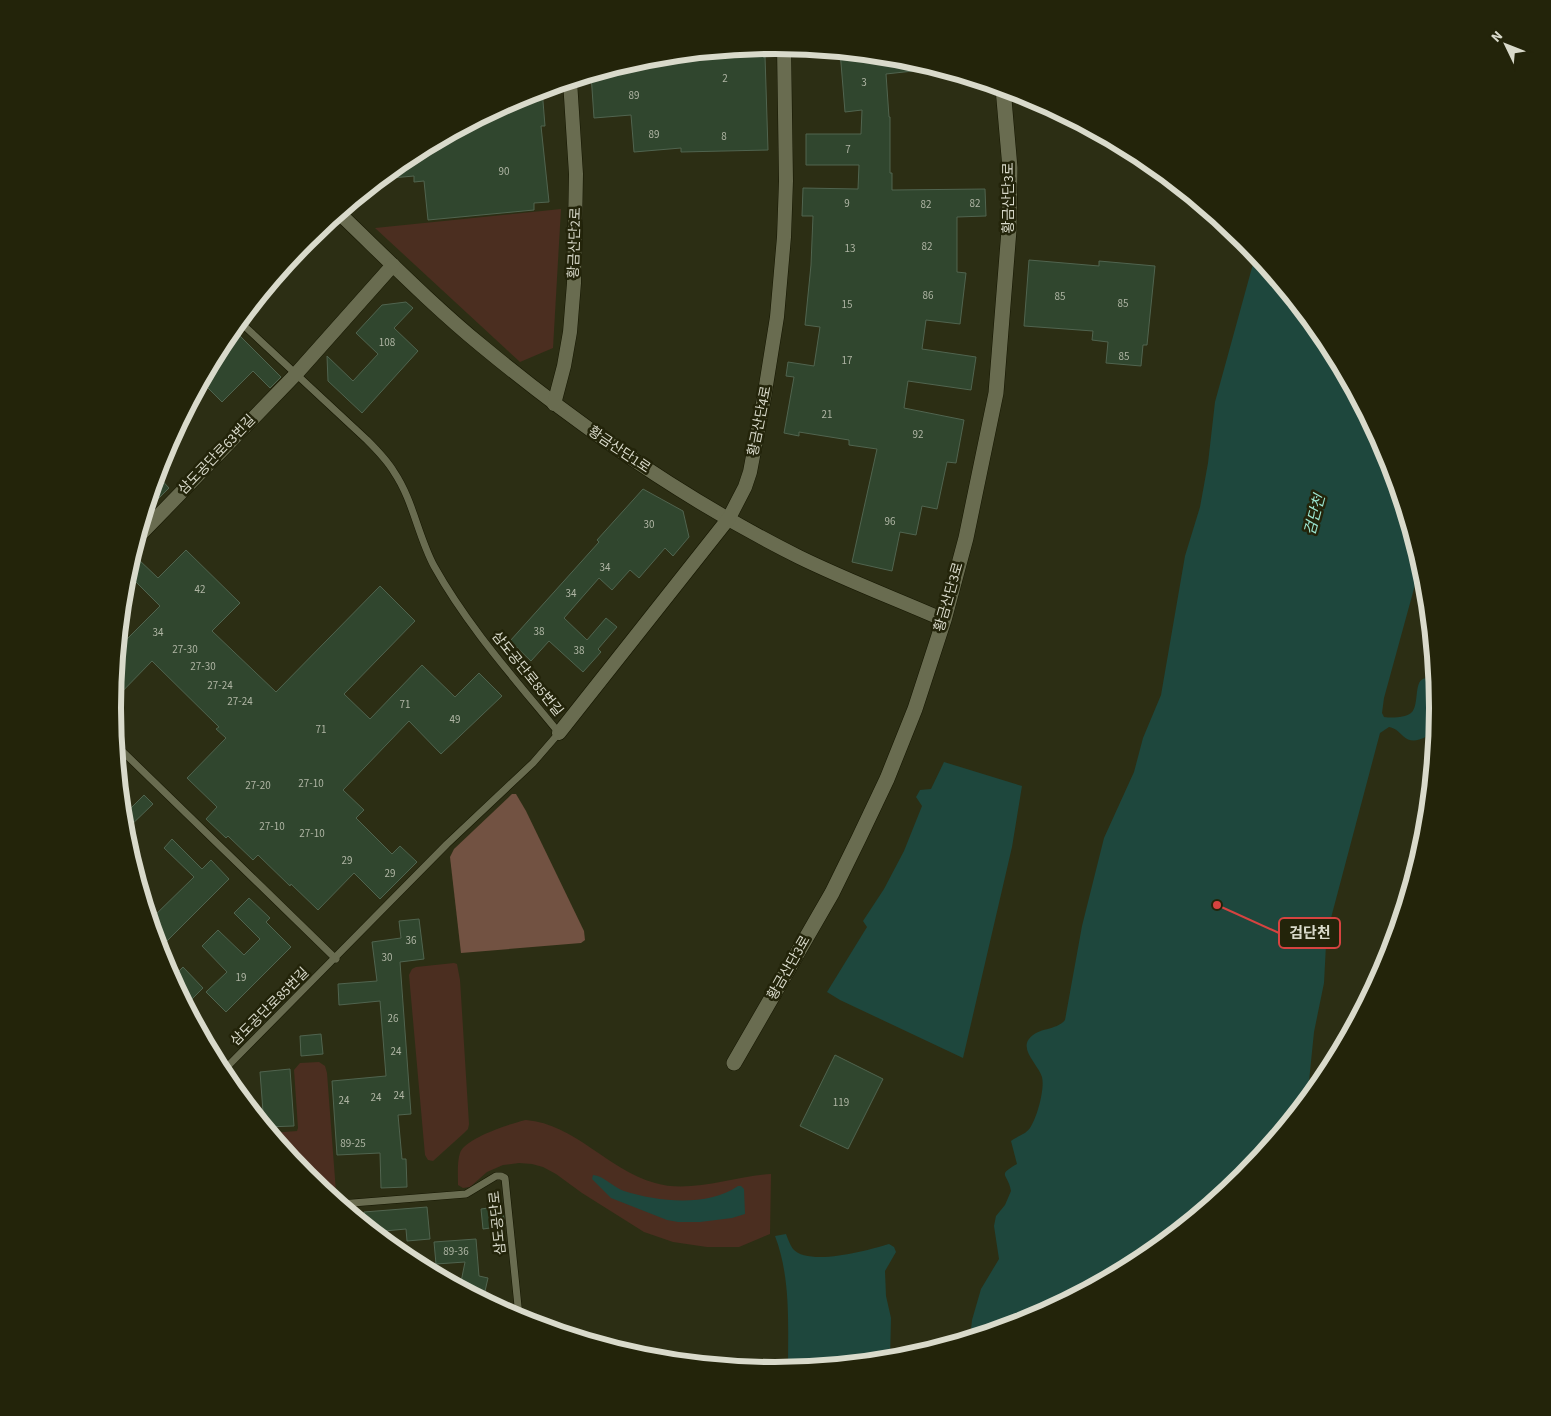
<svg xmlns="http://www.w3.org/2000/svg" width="1551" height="1416" viewBox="0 0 1551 1416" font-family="'Source Sans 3','Noto Sans KR',sans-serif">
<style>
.green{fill:#4b2e20}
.forest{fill:#725242}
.water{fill:#1e473d}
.building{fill:#30462e;stroke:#50644f}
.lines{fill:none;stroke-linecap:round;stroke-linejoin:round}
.lane-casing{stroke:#151600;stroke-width:8}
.street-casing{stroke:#151600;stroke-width:15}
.secondary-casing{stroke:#151600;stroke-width:16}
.lane{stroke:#696c50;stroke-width:7}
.street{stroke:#696c50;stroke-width:14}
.secondary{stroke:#696c50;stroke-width:15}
.labels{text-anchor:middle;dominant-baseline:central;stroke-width:5;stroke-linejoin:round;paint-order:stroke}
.number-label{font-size:11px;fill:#afb5a4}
.street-label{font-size:14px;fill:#d9dacb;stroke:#23240a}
.water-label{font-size:15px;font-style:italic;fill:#9ce6d2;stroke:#23240a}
.rim{fill:none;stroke:#d9dacb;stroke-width:6}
.leader{fill:none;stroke:#d64340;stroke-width:2}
.callout-dot{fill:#d64340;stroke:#23240a;stroke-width:2}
.callout{fill:#23240a;stroke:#d64340;stroke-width:2}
.callout-label{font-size:15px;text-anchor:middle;font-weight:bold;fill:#d9dacb}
</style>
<rect width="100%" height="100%" fill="#2c2e14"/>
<g class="green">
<path d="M561,209L553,348L520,362L375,228Z"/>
<path d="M454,963L457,964L460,980L469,1124L468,1129L464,1133L433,1161L428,1160L425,1155L409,975L412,969L416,967Z"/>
<path d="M319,1062L325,1066L327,1073L336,1192L335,1195L331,1197L306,1177L271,1133L297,1131L298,1128L294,1070L300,1063Z"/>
<path d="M526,1120C575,1124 608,1170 655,1183C690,1194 735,1176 771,1174L770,1234L739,1247H707L673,1242L644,1232L582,1193L556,1174L543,1167L532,1164L519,1163L503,1165L487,1172L470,1187L463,1188L458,1185C458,1175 457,1162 460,1153C465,1138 512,1123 526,1120Z"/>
</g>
<path class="forest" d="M512,794H516L526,811L584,931L585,940L581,943L461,953L450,857L454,849Z"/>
<g class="water">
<path d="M1256,253L1327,340L1388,455L1421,563L1384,698L1382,713L1384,717C1392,718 1404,718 1411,713C1422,704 1409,668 1436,681L1438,708L1436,731C1426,737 1413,746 1403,736C1398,731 1395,728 1389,727L1380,733L1331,918L1326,945L1324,983L1314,1032L1307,1101L1244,1177L1144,1259L1029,1321L970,1339L972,1320L981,1289L999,1259L994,1226L996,1216L1005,1205L1011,1191C1008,1173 996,1176 1017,1164L1011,1141C1017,1136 1025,1135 1030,1128C1037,1118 1045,1089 1042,1077C1039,1066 1020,1050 1029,1039C1038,1027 1056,1031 1065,1020L1082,926L1104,838L1134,772L1143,738L1161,695L1185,556L1200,507L1208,463L1215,402Z"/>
<path d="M944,762L1022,786L1012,847L963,1058L840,1000L827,992L867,927L863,921L884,889L904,851L922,806L916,797L920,790L931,789Z"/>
<path d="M593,1175C604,1176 613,1187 624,1191C659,1202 707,1207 738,1186H741L744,1189L745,1214L732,1218L700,1222H678L667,1220L611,1198L592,1179Z"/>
<path d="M786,1234C788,1239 790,1245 793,1249C809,1267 869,1250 889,1244L894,1247L896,1252L885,1271L886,1296L891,1318L890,1360L788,1370C788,1325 791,1278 775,1236Z"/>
</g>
<g class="building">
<path d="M732,49V57L765,56L768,150L681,152V148L634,152L631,115L594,118L591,74L646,58Z"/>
<path d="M840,51L905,58L940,68L886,74L889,117H890V173H892V190L985,189L986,216L957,217V272L966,273L960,324L926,320L922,349L976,357L971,390L908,381L904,408L964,420L956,463L947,462L937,509L922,506L916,535L900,532L892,571L852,562L877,449L849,445V440L799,432V436L784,433L794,377L786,376L788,362L814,366L820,327L805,325L811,265L813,216H802L803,188L858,189L859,165H806V134H861L862,110L845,112Z"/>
<path d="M542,89L545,126H541L549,202L534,203V210L428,220L424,181L414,182V176L380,179L407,157L522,95Z"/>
<path d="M1029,260L1099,266V261L1155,266L1147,345H1143L1141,366L1106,363L1108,342L1092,340L1093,331L1024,326Z"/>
<path d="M406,302L413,308L394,328L418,351L362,413L328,381L327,356L353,381L378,354L356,333L382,305Z"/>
<path d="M233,329L281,377L270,388L253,371L222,402L202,382L224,339Z"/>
<path d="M157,475L169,488L145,512Z"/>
<path d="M643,489L683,511L689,537L673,556L665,548L639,578L630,570L612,590L599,578L564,618L587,640L606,618L617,627L598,649L601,652L583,672L549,641L531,661L510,641L599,542L597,540Z"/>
<path d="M186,550L240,603L212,631L276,692L380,586L415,621L344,694L370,719L422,665L455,697L479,673L502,696L441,754L409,721L343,790L364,810L356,818L392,854L400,846L417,862L380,899L354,873L318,910L291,884L290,886L258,855L253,860L228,836L226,838L206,819L217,807L187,778L226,738L216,729L219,727L152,661L113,701L118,648L160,606L127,573L129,566L137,558L158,578Z"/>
<path d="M144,795L153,804L125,831L123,816Z"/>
<path d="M172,839L202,869L211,860L229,879L159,949L150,920L194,877L164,848Z"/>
<path d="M249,898L270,918L266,922L291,947L226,1012L206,992L227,972L202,946L218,930L244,955L260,939L234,913Z"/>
<path d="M419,919L424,959L400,962L411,1114L398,1115L402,1159H406L407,1187L381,1188L380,1153L337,1155L332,1081L386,1076L380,1001L339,1005L338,984L377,981L372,942L401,938L399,921Z"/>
<path d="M183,967L203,988L186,1005L172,978Z"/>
<path d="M321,1034L323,1054L301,1056L300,1036Z"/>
<path d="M835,1055L883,1079L848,1149L800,1126Z"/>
<path d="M290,1069L294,1126L266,1127L264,1125L260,1072Z"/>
<path d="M502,1206L505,1226L483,1229L481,1209Z"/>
<path d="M427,1207L430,1239L407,1241L406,1229L374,1232L366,1225L364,1212Z"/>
<path d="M476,1239L479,1276L488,1278L483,1300L460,1287L465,1262L436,1264L434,1242Z"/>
</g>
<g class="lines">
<g class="lane-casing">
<g id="lane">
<path d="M116,745L336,959"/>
<path d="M222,1072L447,844L533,763L559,733C515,679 468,627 434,566C418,536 413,500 394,472C387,460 377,450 367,440L239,321"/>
<path d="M340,1204L466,1194L496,1176H501L505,1178L519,1316"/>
</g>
</g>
<g class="street-casing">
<g id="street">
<path d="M339,213C386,258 432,305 482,346C580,427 685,500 799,557C846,580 896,599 944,620"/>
<path d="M554,404L564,366L570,332L574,283L576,174L570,81"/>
<path d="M138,537L296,374L393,265"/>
<path d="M559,733L729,518L745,487L750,472L764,398L777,317L784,237L786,181L784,46"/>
</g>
</g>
<g class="secondary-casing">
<path id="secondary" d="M734,1063L832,893L859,838L887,779L915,709L944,620L966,538L996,393L1009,230L1010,168L1003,88"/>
</g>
<use href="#lane" class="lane"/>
<use href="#street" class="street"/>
<use href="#secondary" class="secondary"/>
</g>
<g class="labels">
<g class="number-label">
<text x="725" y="78">2</text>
<text x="864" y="82">3</text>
<text x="634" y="95">89</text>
<text x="654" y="134">89</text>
<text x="724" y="136">8</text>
<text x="848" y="149">7</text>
<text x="504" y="171">90</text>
<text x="847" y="203">9</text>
<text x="975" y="203">82</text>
<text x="926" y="204">82</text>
<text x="927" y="246">82</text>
<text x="850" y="248">13</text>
<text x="928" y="295">86</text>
<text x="1060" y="296">85</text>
<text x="1123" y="303">85</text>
<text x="847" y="304">15</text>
<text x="387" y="342">108</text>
<text x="1124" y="356">85</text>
<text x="847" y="360">17</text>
<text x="827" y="414">21</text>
<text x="918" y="434">92</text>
<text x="890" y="521">96</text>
<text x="649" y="524">30</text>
<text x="605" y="567">34</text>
<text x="200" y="589">42</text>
<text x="571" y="593">34</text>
<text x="539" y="631">38</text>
<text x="158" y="632">34</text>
<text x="185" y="649">27-30</text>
<text x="579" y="650">38</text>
<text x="203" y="666">27-30</text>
<text x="220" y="685">27-24</text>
<text x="240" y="701">27-24</text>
<text x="405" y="704">71</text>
<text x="455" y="719">49</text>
<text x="321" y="729">71</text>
<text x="311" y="783">27-10</text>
<text x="258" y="785">27-20</text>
<text x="272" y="826">27-10</text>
<text x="312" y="833">27-10</text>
<text x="347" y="860">29</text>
<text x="390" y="873">29</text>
<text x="411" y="940">36</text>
<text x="387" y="957">30</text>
<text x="241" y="977">19</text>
<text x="393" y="1018">26</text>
<text x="396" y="1051">24</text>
<text x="399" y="1095">24</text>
<text x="376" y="1097">24</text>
<text x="344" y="1100">24</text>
<text x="841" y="1102">119</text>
<text x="353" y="1143">89-25</text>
<text x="456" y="1251">89-36</text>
</g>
<g class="street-label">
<text transform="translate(1009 198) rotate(-90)">황금산단3로</text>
<text transform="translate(575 243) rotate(-88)">황금산단2로</text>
<text transform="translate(760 421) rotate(-79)">황금산단4로</text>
<text transform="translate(619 450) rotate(34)">황금산단1로</text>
<text transform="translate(217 455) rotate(-46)">삼도공단로63번길</text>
<text transform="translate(949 597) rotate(-74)">황금산단3로</text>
<text transform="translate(527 674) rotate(51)">삼도공단로85번길</text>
<text transform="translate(789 968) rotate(-60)">황금산단3로</text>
<text transform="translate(270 1007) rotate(-45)">삼도공단로85번길</text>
<text transform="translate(498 1223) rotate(-96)">삼도공단로</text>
</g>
<g class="water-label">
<text transform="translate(1315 515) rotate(-75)">검단천</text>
</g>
</g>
<path d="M0 0H1551V1416H0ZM121 708a654 654 0 1 1 1308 0a654 654 0 1 1-1308 0Z" fill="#23240a" fill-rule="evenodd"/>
<path class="rim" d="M121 708a654 654 0 1 1 1308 0a654 654 0 1 1-1308 0Z"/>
<path class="leader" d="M1217 905L1279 933"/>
<circle class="callout-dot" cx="1217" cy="905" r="5"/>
<rect class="callout" x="1279" y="918" width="61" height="30" rx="5"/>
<g class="callout-label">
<text x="1310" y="938">검단천</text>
</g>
<g transform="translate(1506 45) rotate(313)" stroke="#23240a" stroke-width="4" paint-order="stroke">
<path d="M0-4L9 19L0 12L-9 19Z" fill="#d9dacb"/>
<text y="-8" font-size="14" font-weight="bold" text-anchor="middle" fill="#d9dacb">N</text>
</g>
</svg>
